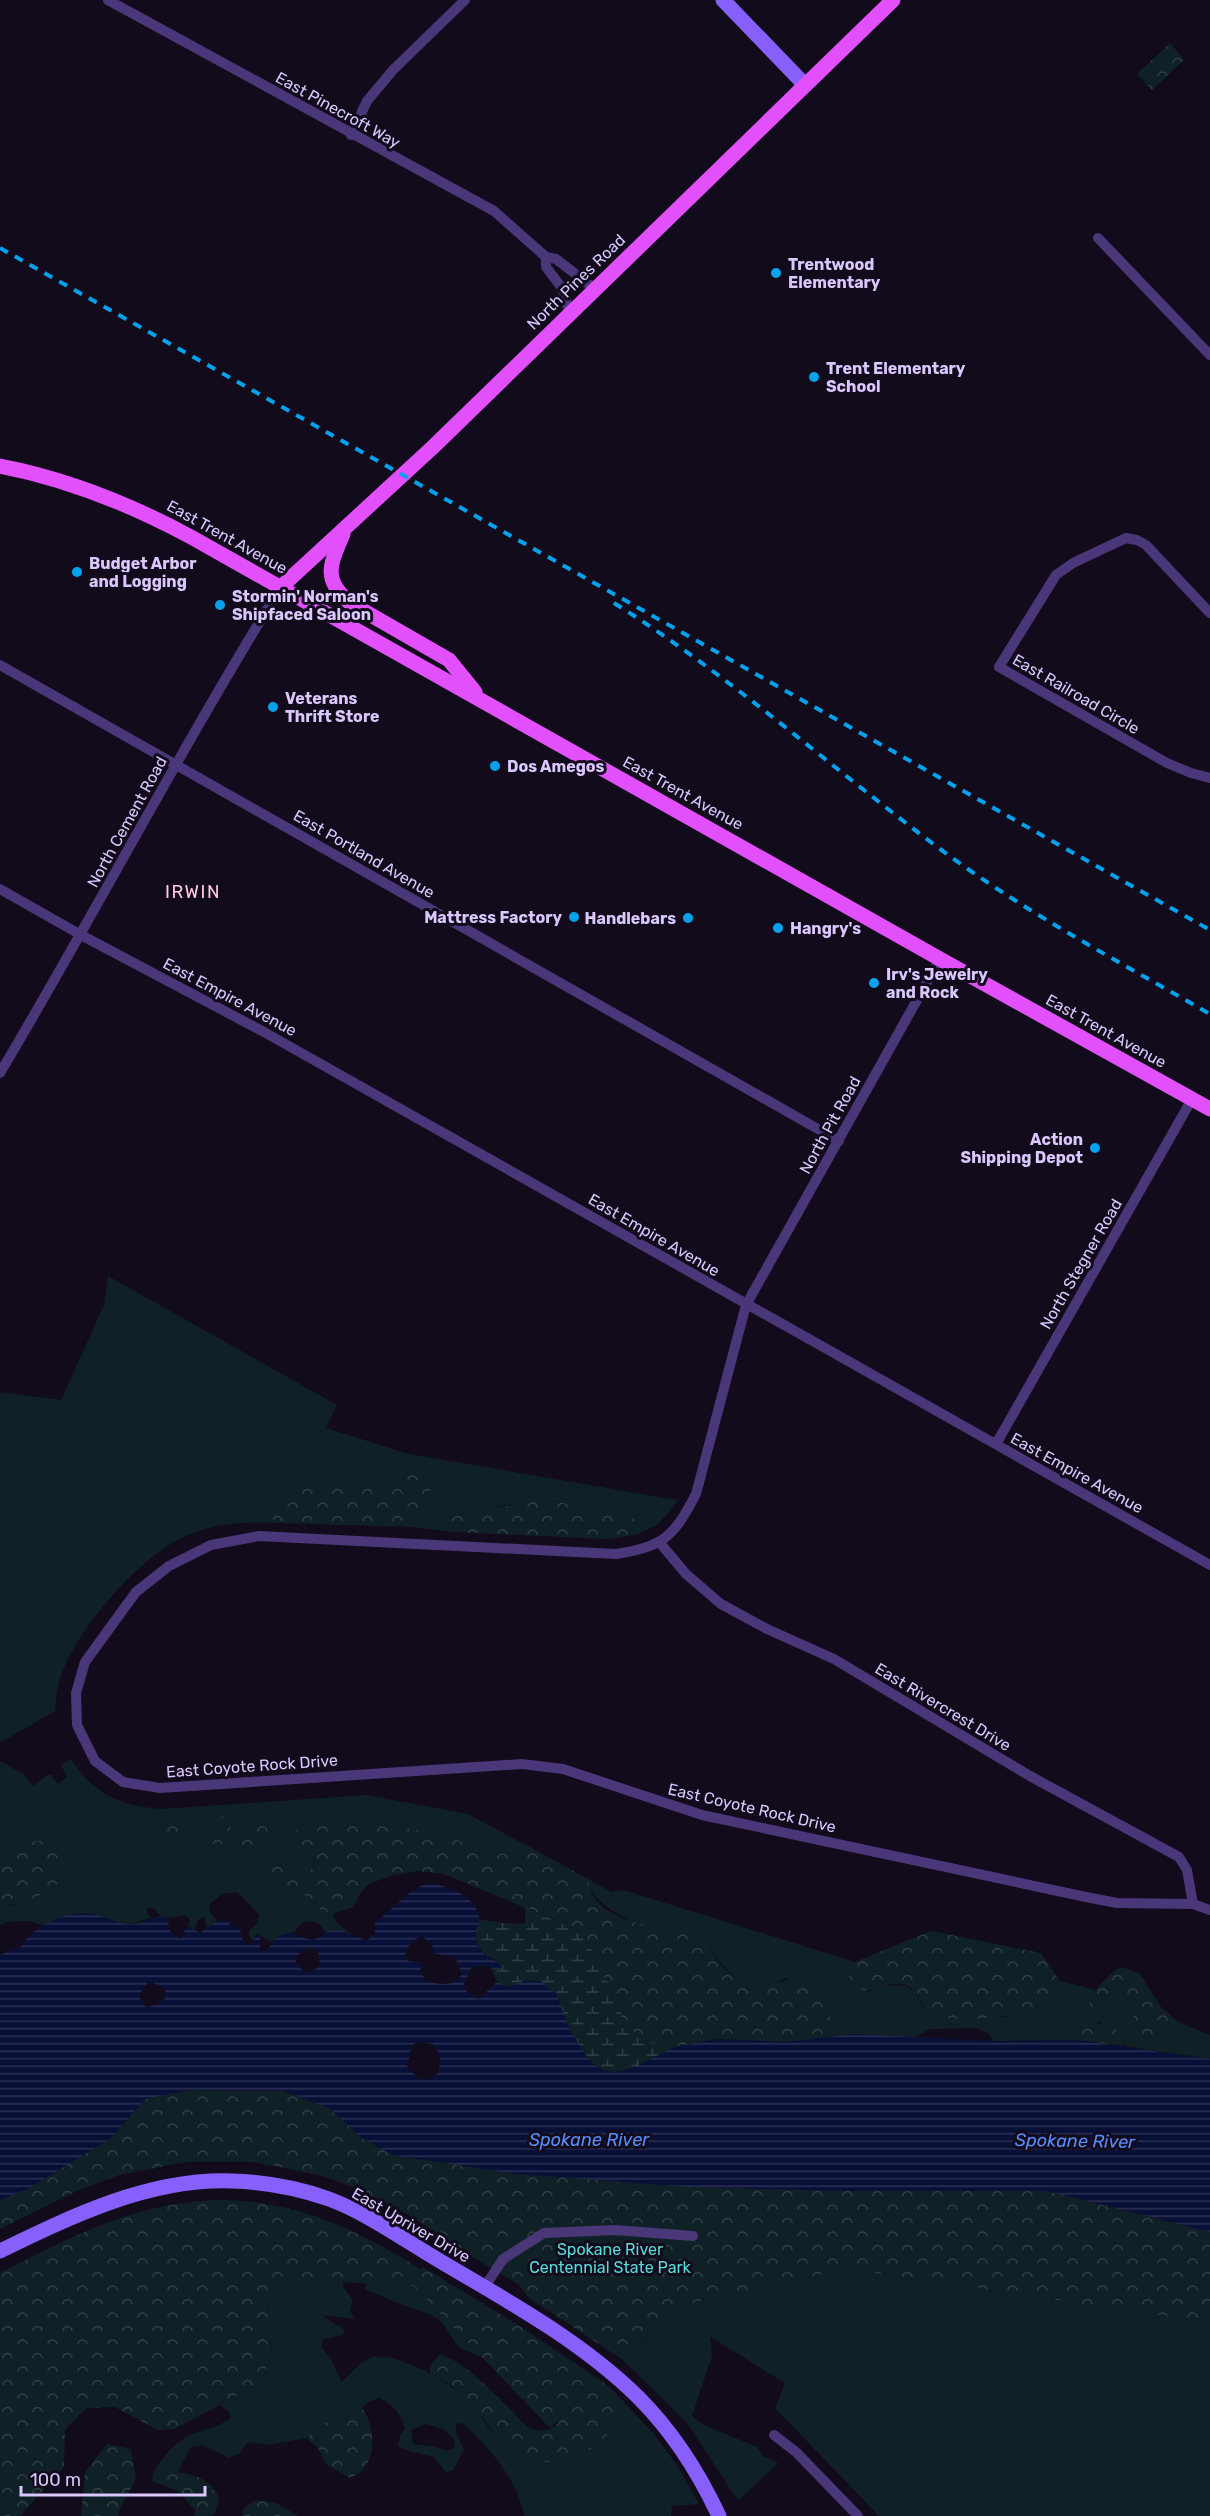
<svg xmlns="http://www.w3.org/2000/svg" width="1210" height="2516" viewBox="0 0 1210 2516" font-family="Rubik,sans-serif">
<style>
.grass{fill:#0f2126;fill-rule:evenodd}
.forest{fill:url(#forest-crowns)}
.wetland{fill:url(#wetland-marsh)}
.water{fill:url(#water-rules);fill-rule:evenodd}
.lines{fill:none;stroke-linecap:round;stroke-linejoin:round}
.street{stroke:#49377a;stroke-width:10}
.secondary{stroke:#8760fc;stroke-width:15}
.primary{stroke:#e250fc;stroke-width:15}
.rail{stroke:#04a2ed;stroke-width:4;stroke-dasharray:9 8;stroke-linecap:butt}
.poi-dot{fill:#04a2ed;stroke:#120b1c;stroke-width:2}
.labels{text-anchor:middle;dominant-baseline:central;stroke-width:6;stroke-linejoin:round;paint-order:stroke}
.street-label{font-size:16px;fill:#dac7fe;stroke:#120b1c}
.poi-label{font-size:16px;font-weight:bold;fill:#dac7fe;stroke:#120b1c;text-anchor:start}
.park-label{font-size:16px;fill:#56dbd8;stroke:#120b1c}
.neighbourhood-label{font-size:18px;letter-spacing:1.5px;fill:#fec9df;stroke:#120b1c}
.water-label{font-size:18px;font-style:italic;fill:#578bfc;stroke:#120b1c}
</style>
<defs>
<pattern id="forest-crowns" width="20" height="18" patternUnits="userSpaceOnUse" patternTransform="scale(1.5)"><rect width="20" height="18" fill="#0f2126"/><path d="M2 6a3 3 0 1 1 6 0M12 15a3 3 0 1 1 6 0" fill="none" stroke="#314047"/></pattern>
<pattern id="wetland-marsh" width="20" height="14" patternUnits="userSpaceOnUse" patternTransform="scale(1.5)"><rect width="20" height="14" fill="#0f2126"/><path d="M1 5h8M5 5V1M11 12h8M15 12V8" fill="none" stroke="#314047"/></pattern>
<pattern id="water-rules" width="6" height="5" patternUnits="userSpaceOnUse" patternTransform="scale(1.5)"><rect width="6" height="5" fill="#091037"/><path d="M0 2.5h6" fill="none" stroke="#2c3155"/></pattern>
</defs>
<rect width="100%" height="100%" fill="#120b1c"/>
<g class="grass">
<path d="M108,1276L337,1405L326,1428L409,1454L677,1500L670,1511L658,1524L532,1496L515,1504L461,1513L446,1528L452,1532L412,1527L428,1507L431,1488L423,1477L407,1474L381,1486L359,1490L342,1485L270,1518L280,1523C252,1522 226,1522 198,1531C146,1547 77,1627 60,1679C57,1688 56,1700 55,1711L0,1743V1392L61,1400L104,1305Z"/>
<path d="M71,1759C93,1794 121,1806 161,1809L366,1795L468,1814L526,1845L515,1852L503,1854L427,1831L365,1823L303,1849L313,1857L314,1866L307,1877C294,1879 285,1875 277,1864L275,1882C283,1885 292,1887 299,1891C312,1898 319,1909 333,1914L336,1922L351,1934L335,1931L325,1933C320,1918 302,1918 295,1932L281,1935L272,1942L257,1934L252,1941L249,1936V1931L257,1923L259,1915L237,1892L222,1894L210,1904L209,1911L217,1921L207,1928L204,1917L198,1920L194,1930L187,1926L190,1920L188,1917C180,1913 177,1918 169,1918C160,1918 158,1911 152,1908L147,1909V1913L152,1917L133,1924L113,1922L97,1915H70L45,1926L28,1921L7,1922L0,1925V1908L19,1904L26,1843L0,1857V1761L25,1775L33,1786L47,1775H51L58,1784L67,1777L61,1765Z"/>
<path d="M588,1879L612,1892L624,1890L855,1962L849,1969L868,1992L884,1986L904,1985L915,1992L923,2007L936,2016L1004,2017L1052,1995L1060,1981L1096,1990L1089,2003L1099,2007L1106,1999C1126,1998 1135,2015 1139,2032L1174,2028L1178,2022L1210,2035V2059L1125,2046L1124,2039L1100,2022L1083,2024L1071,2033L1077,2040L994,2041L988,2033L975,2028L930,2029L914,2037L854,2034L839,2036L838,2021L827,2015L816,1989L785,1978C781,1981 775,1987 769,1989C746,1996 720,1964 710,1948C677,1936 593,1919 588,1879Z"/>
<path d="M848,2269L1210,2323V2516H879L775,2408L785,2383L710,2337L712,2356L692,2416L704,2425L757,2447L763,2456L778,2463L738,2501L687,2423L623,2360L674,2307Z"/>
<path d="M343,2272V2287L353,2300L350,2310L355,2319L321,2315L345,2330L343,2335L324,2339L321,2347L330,2358L342,2382C352,2373 360,2360 374,2357C397,2352 454,2384 470,2401C479,2411 485,2426 495,2434C509,2445 527,2454 543,2463C592,2450 622,2447 609,2386L654,2434L679,2468L699,2504L672,2506L671,2516H524C517,2478 490,2449 463,2423L456,2424V2432L464,2450L453,2470L446,2472L434,2457L408,2451L398,2446L400,2435L405,2429C402,2414 392,2404 379,2398L368,2402L362,2408L326,2422L306,2438L269,2445L248,2442L240,2453L229,2458L203,2445L191,2447L177,2473L160,2471L153,2473C163,2456 176,2440 195,2433C209,2429 219,2426 231,2418L229,2412L220,2405L260,2383L271,2357L268,2296L275,2281L305,2273ZM426,2424L443,2429L455,2440L454,2448L447,2451L437,2447L413,2444L411,2430Z"/>
<path d="M399,2276L524,2359L480,2357L458,2347L442,2322L429,2314L395,2302L365,2289L367,2278Z"/>
</g>
<g class="forest">
<path d="M1170,43L1184,60L1152,90L1137,74Z"/>
<path d="M407,1473L423,1477L431,1488L428,1507L412,1527L280,1523L270,1518L271,1505L288,1491L342,1485L359,1490L381,1486Z"/>
<path d="M532,1496L658,1524L639,1534L608,1539L452,1532L446,1528C455,1504 495,1511 515,1504C521,1502 527,1498 532,1496Z"/>
<path d="M228,1814L232,1820C229,1832 228,1843 216,1848L213,1843L212,1830L223,1815Z"/>
<path d="M175,1818L188,1819L192,1824C187,1837 183,1845 168,1848L164,1843L163,1831Z"/>
<path d="M263,1818L267,1820C270,1836 260,1856 243,1857L237,1850C240,1826 240,1824 263,1818Z"/>
<path d="M365,1823L427,1831L503,1854L515,1852L526,1845L588,1879C594,1928 663,1923 695,1937C708,1942 712,1953 720,1964C728,1974 742,1983 753,1988C771,1996 797,1961 816,1990C821,1997 823,2007 827,2015L838,2021L839,2036L786,2042L717,2039L675,2047L651,2043L633,2032L621,2017V2001L617,1991L604,1978L591,1948L555,1920L444,1874L418,1871L390,1876L369,1884L361,1892L353,1907L333,1914L321,1910L317,1904L299,1891L275,1882L266,1868L271,1861C286,1869 286,1881 307,1876L314,1866L313,1857L293,1843V1833L305,1825Z"/>
<path d="M44,1840L54,1844L63,1876C52,1895 21,1903 0,1908V1857L26,1843Z"/>
<path d="M931,1931L1041,1953L1060,1981L1052,1995L1051,2007C1022,2013 965,2025 937,2016C920,2011 920,1990 905,1985C882,1978 871,2003 849,1981V1968L855,1962Z"/>
<path d="M1121,1967L1139,1973L1161,2007L1178,2022C1169,2039 1155,2040 1139,2032C1135,2015 1126,1998 1106,1999L1099,2007L1094,2010L1089,2003C1097,1987 1106,1976 1121,1967Z"/>
<path d="M1070,2022C1091,2025 1120,2017 1125,2046L1077,2040L1071,2033Z"/>
<path d="M189,2090L283,2091L329,2108L362,2138L393,2155L517,2174L839,2191H1047L1210,2232V2323L848,2269L674,2307L623,2360L529,2298L519,2285L441,2238L442,2236L403,2212L360,2190L320,2175L253,2162H186L119,2175L79,2190L0,2229V2200L31,2187L111,2138L145,2099Z"/>
<path d="M217,2200C297,2200 355,2229 421,2269L423,2267L518,2325L609,2386C612,2399 615,2410 612,2423C604,2456 552,2463 524,2464L494,2433L470,2401L451,2385L430,2373V2366L440,2354C467,2364 489,2389 510,2409C515,2414 521,2422 527,2426C541,2435 555,2430 562,2417L550,2428L414,2286L285,2279L275,2281L268,2296L271,2357L260,2383L175,2429L158,2430L115,2407L86,2408L65,2430L64,2467L20,2516H0V2273C74,2236 132,2203 217,2200Z"/>
<path d="M362,2408C377,2428 378,2469 350,2478L327,2465L318,2448L306,2438L326,2422Z"/>
<path d="M107,2444L131,2449L136,2479L118,2512L119,2516H81L85,2472Z"/>
<path d="M160,2471C185,2473 207,2473 219,2498L215,2513L210,2516H194L196,2511L178,2491L152,2481L153,2473Z"/>
<path d="M256,2500L276,2503L298,2516H242L243,2509Z"/>
</g>
<path class="wetland" d="M525,1907L580,1932L591,1948L604,1978L617,1991L621,2001V2017L633,2032L651,2043L675,2047C657,2056 636,2070 615,2072C583,2074 565,2018 556,1994L526,1980L509,1987L497,1982L490,1967L498,1970L496,1960C476,1951 472,1941 479,1920C494,1920 511,1926 525,1923Z"/>
<path class="water" d="M428,1883C446,1885 477,1896 479,1918C480,1925 474,1934 476,1941C479,1955 494,1958 503,1967L498,1970L484,1966L472,1967L464,1983L466,1991L479,1999L497,1982L509,1987L526,1980L541,1981L556,1994L570,2030L591,2063L601,2070L615,2072L635,2067L675,2047L717,2039L786,2042L854,2034L994,2041L1077,2040L1210,2059V2232L1047,2191H839L689,2187L517,2174L392,2155L362,2138L329,2108L283,2091L189,2090L145,2099L111,2138L31,2187L0,2200V1955L22,1946C30,1928 66,1912 85,1913C101,1913 113,1923 130,1924C145,1925 151,1913 169,1918L168,1929L179,1939L182,1937L187,1926L200,1933L217,1921H228L230,1926L238,1927C243,1933 241,1939 245,1945L252,1944L257,1933L260,1936V1950L265,1951C272,1947 273,1938 282,1935C295,1929 297,1938 308,1939C317,1941 319,1937 325,1933C338,1926 355,1936 367,1941L375,1933V1923C394,1909 406,1891 428,1883ZM422,1936L433,1946L431,1951L433,1953L455,1957L462,1974C455,1988 439,1984 426,1981L420,1971L423,1963L408,1961L405,1955C408,1946 413,1939 422,1936ZM309,1947L318,1951L320,1966L310,1973H306C290,1960 293,1957 309,1947ZM148,1982C173,1986 171,2005 146,2007L141,2001L139,1995ZM418,2042L433,2044L440,2055L439,2072L428,2080L418,2078L407,2067L412,2045Z"/>
<g class="lines">
<g class="street">
<path d="M108,0L494,211L546,257L556,259L595,289"/>
<path d="M351,135L367,101L393,70L465,0"/>
<path d="M1098,238L1210,355"/>
<path d="M546,257V267L562,288L570,314"/>
<path d="M1210,613L1146,545L1137,540L1126,538L1073,563L1056,575L999,667L1167,763L1191,773L1210,778"/>
<path d="M0,665L839,1141"/>
<path d="M0,889L81,935L264,1032L1210,1565"/>
<path d="M940,959L746,1305L696,1494C674,1536 664,1547 616,1554L259,1536L211,1545L169,1566L136,1592L85,1662L76,1693L77,1725L95,1761L123,1782L160,1788L522,1764L563,1769L702,1815L1086,1897L1117,1903L1193,1904L1210,1910"/>
<path d="M0,1073C96,912 182,746 281,587"/>
<path d="M996,1444L1192,1099"/>
<path d="M660,1543L686,1574L721,1604L767,1629L834,1659L1030,1776L1179,1857L1187,1870L1193,1904"/>
<path d="M484,2288L503,2259L544,2233L615,2230L693,2236"/>
<path d="M774,2435L796,2452L858,2516"/>
</g>
<g class="secondary">
<path d="M723,0L805,85"/>
<path d="M0,2251C72,2216 150,2178 232,2181C265,2182 298,2188 329,2199C369,2214 404,2240 440,2261C508,2301 581,2341 638,2397C671,2430 699,2473 719,2516"/>
</g>
<g class="primary">
<path d="M0,466C68,479 130,504 191,537L940,959L1210,1109"/>
<path d="M343,534C330,565 322,579 350,603L449,660L475,692"/>
<path d="M281,587L433,447L893,0"/>
</g>
<g class="rail">
<path d="M0,248L1210,930"/>
<path d="M614,603C726,673 826,763 932,843C1019,909 1116,960 1210,1014"/>
</g>
</g>
<g class="poi-dot">
<circle cx="776" cy="273" r="6"/>
<circle cx="814" cy="377" r="6"/>
<circle cx="77" cy="572" r="6"/>
<circle cx="220" cy="605" r="6"/>
<circle cx="273" cy="707" r="6"/>
<circle cx="495" cy="766" r="6"/>
<circle cx="574" cy="917" r="6"/>
<circle cx="688" cy="918" r="6"/>
<circle cx="778" cy="928" r="6"/>
<circle cx="874" cy="983" r="6"/>
<circle cx="1095" cy="1148" r="6"/>
</g>
<g class="labels">
<g class="street-label">
<text transform="translate(338 110) rotate(29)">East Pinecroft Way</text>
<text transform="translate(576 282) rotate(-44)">North Pines Road</text>
<text transform="translate(227 537) rotate(29)">East Trent Avenue</text>
<text transform="translate(1076 694) rotate(30)">East Railroad Circle</text>
<text transform="translate(683 793) rotate(29)">East Trent Avenue</text>
<text transform="translate(127 822) rotate(-61)">North Cement Road</text>
<text transform="translate(364 854) rotate(30)">East Portland Avenue</text>
<text transform="translate(230 997) rotate(28)">East Empire Avenue</text>
<text transform="translate(1106 1031) rotate(29)">East Trent Avenue</text>
<text transform="translate(830 1125) rotate(-61)">North Pit Road</text>
<text transform="translate(654 1235) rotate(30)">East Empire Avenue</text>
<text transform="translate(1081 1264) rotate(-60)">North Stegner Road</text>
<text transform="translate(1077 1473) rotate(29)">East Empire Avenue</text>
<text transform="translate(943 1707) rotate(31)">East Rivercrest Drive</text>
<text transform="translate(252 1766) rotate(-4)">East Coyote Rock Drive</text>
<text transform="translate(752 1808) rotate(13)">East Coyote Rock Drive</text>
<text transform="translate(411 2225) rotate(30)">East Upriver Drive</text>
</g>
<g class="poi-label">
<text x="788" y="264">Trentwood<tspan x="788" dy="18">Elementary</tspan></text>
<text x="826" y="368">Trent Elementary<tspan x="826" dy="18">School</tspan></text>
<text x="89" y="563">Budget Arbor<tspan x="89" dy="18">and Logging</tspan></text>
<text x="232" y="596">Stormin' Norman's<tspan x="232" dy="18">Shipfaced Saloon</tspan></text>
<text x="285" y="698">Veterans<tspan x="285" dy="18">Thrift Store</tspan></text>
<text x="507" y="766">Dos Amegos</text>
<text x="562" y="917" text-anchor="end">Mattress Factory</text>
<text x="676" y="918" text-anchor="end">Handlebars</text>
<text x="790" y="928">Hangry's</text>
<text x="886" y="974">Irv's Jewelry<tspan x="886" dy="18">and Rock</tspan></text>
<text x="1083" y="1139" text-anchor="end">Action<tspan x="1083" dy="18">Shipping Depot</tspan></text>
</g>
<g class="park-label">
<text x="610" y="2249">Spokane River<tspan x="610" dy="18">Centennial State Park</tspan></text>
</g>
<g class="neighbourhood-label">
<text x="193" y="892">IRWIN</text>
</g>
<g class="water-label">
<text x="589" y="2140">Spokane River</text>
<text transform="translate(1075 2141) rotate(1)">Spokane River</text>
</g>
</g>
<path d="M21 2486v9h184v-9" fill="none" stroke="#dac7fe" stroke-width="3"/>
<text x="30" y="2486" font-size="18" fill="#dac7fe" stroke="#120b1c" stroke-width="4.5" paint-order="stroke">100 m</text>
</svg>
